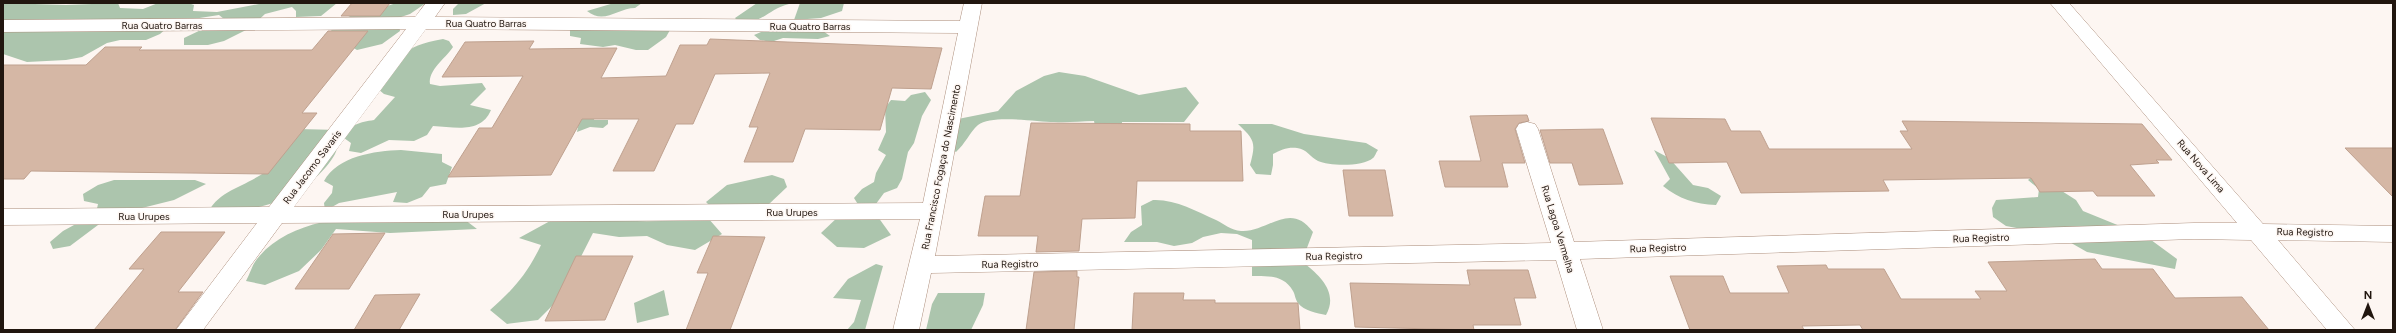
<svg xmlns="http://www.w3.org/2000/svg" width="2396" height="333" viewBox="0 0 2396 333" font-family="Figtree,sans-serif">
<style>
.forest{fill:#acc5ad}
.building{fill:#d5b7a5;stroke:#bfa18f}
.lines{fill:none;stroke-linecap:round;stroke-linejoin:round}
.street-casing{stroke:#ad8f7d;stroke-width:1}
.street{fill:#fff;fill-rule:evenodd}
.labels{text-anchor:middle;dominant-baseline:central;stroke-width:3;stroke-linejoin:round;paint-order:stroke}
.street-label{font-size:10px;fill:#21160f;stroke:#fdf6f2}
</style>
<rect width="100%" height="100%" fill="#fdf6f2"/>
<g class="forest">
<path d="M3,3L66,5L118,3L120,8L143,9L158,3H188L194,5L193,11L217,12L264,3H337L321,16L296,17V11L292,7L265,14L250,28L224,41L208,45H184V38L224,19L219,15L180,21L168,27L160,34L146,40H120L107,43L82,57L66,60L27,62L3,54Z"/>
<path d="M396,3H426L410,14L398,18L400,31L382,44L357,50L350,46L324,41V35C334,30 341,21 350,16C365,9 381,9 396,3Z"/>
<path d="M459,3H486L466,14L453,15V9Z"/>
<path d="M614,3H642L635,8C618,8 604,25 587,11Z"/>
<path d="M757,3H789V4C769,9 764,22 740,24L735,18Z"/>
<path d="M800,3H844L842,11L821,18L794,20Z"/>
<path d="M570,30H670L666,37L648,50H636L615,45L603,47L580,44L581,38L570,36Z"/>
<path d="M766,30L823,31L830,36L818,39L783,38L771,42L760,40L754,35Z"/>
<path d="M443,39L449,41L453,47C445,59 428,70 430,84L440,86L482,83L486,89L470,105L491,110C481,134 455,127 433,126L427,135L414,141L389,140L361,153L349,151L351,143L344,138C350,124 360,122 374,120L395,97L384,94L378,89C401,56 400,47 443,39Z"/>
<path d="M1059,72L1085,76L1139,95L1186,87L1199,103L1184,122H1122L1121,140L1096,131L1094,121C1081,121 1067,123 1054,122C1036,122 992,114 978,125C970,132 965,144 956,152L947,147L953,120L998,111L1016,91L1044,76Z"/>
<path d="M925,92L931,100L922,116L914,143L908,152L902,179L897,188L884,193L870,212L859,206L854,198L862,189L874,182L876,173L886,155L878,150L886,132L885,108L891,100L905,101L911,95Z"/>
<path d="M595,115L594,120H608V124L603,128L590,127L577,132L580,117Z"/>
<path d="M1238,124H1272L1304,134L1366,143L1378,150C1376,152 1375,157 1373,158C1363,167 1329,166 1318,161C1310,157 1307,149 1297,148C1287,147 1281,150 1273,154V165L1271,175L1256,174L1250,165C1256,143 1255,140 1238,124Z"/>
<path d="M298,129L339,130C338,138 339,146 335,154C327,170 299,195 282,200C258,209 233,212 207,215C217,190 246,187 266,171C278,161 288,142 298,129Z"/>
<path d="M401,150L442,154V162L452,167L446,184L430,187L422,197L407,203L393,202L397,192L339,203L325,211L324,203L332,193L333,186L324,181C338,156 374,151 401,150Z"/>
<path d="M1654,150L1669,158L1693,185L1708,188L1721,196L1716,205C1695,204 1679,199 1663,186L1670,179Z"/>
<path d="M2035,174L2076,200L2083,211L2147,237L2177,259L2175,269L2087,252L2059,236L2006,226L1993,217L1992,208L1996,200L2038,197L2039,189L2028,180Z"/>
<path d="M772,175L784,179L787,187L768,205L713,209L706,202L727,185Z"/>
<path d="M114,180H195L206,184L174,200L110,216L70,246L53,249L50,242L63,231L96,213L98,204L84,201L83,194L98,185Z"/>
<path d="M1153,200C1175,199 1196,211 1216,220C1224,224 1231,230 1241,231C1267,233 1290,200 1313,232L1305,253V264C1322,277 1338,294 1326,315C1317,313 1304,311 1298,303C1295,299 1295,294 1293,291C1284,275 1268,276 1252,276V240L1237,234L1221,233L1203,237L1192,243L1174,246L1157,242H1124L1131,232L1142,225L1141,206Z"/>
<path d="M561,215C610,222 659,223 708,218L722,234L695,250L667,245L647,236L619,237L593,233L560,298L538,320L507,324L490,310C514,289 527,274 541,245L519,238Z"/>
<path d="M460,216L477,229L390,233L336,229L321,250L299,271L265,285L246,281C250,274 252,265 257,259C300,205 398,217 460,216Z"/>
<path d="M839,216L878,217L891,235L864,248L837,247L821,233Z"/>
<path d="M876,264L883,266L865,330H847L854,322L861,300L833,298L848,279Z"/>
<path d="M664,290L669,315L637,323L634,303Z"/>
<path d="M938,293H985L983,305L971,330H926L932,304Z"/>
</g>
<g class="building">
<path d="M352,3H390L380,16H341Z"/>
<path d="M328,31H368L302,113H317L268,174L31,171L24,179H3V65H86L105,47H142L139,50H312Z"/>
<path d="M710,39L942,48L931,89L892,88L880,130L805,129L793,162H744L758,127H749L770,73L715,74L693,124H676L654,171H613L639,119H582L551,175L448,177L479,128H492L523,76L442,77L465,42L534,41L529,49L617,48L601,78L666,76L680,45H707Z"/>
<path d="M1527,115L1529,121L1519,123L1515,129L1525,163H1502L1508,187H1445L1439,161H1481L1470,116Z"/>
<path d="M1651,118L1725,119L1731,131H1760L1769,149H1912L1900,131H1908L1902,121L2142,124L2172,160H2156L2159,163L2130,165L2155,196H2097L2093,191L2040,192L2031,178L1883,180L1889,191L1741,193L1727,162L1669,163Z"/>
<path d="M1031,123L1190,124V131H1241L1243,181H1137L1135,218L1082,219L1079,251L1036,252L1038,236H978L985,196H1020Z"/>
<path d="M1603,129L1623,184L1579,185L1572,163H1550L1540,130Z"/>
<path d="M2345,148H2393V197Z"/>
<path d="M1343,170H1385L1393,216H1349Z"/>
<path d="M161,232H225L178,292H203L175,330H94L144,269H129Z"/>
<path d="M385,233L349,289H295L333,234Z"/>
<path d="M713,236L765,237L730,330H686L708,273H697Z"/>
<path d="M576,256H633L605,320L545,321Z"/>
<path d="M2095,259L2102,269H2153L2175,298L2242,297L2269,330H1863L1860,325L1802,326L1804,330H1690L1670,276H1723L1730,293H1789L1777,266L1826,265L1828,269H1884L1901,299H1981L1975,291H2007L1988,262Z"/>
<path d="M1467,270H1528L1536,298H1514L1521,325H1473L1474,330L1355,327L1350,283L1470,285Z"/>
<path d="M1077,271V277H1079L1074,330H1026L1034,272Z"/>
<path d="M1134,293H1184L1183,300H1215V303H1298L1300,330H1132Z"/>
<path d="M420,294L399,330H354L375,295Z"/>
</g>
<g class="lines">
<g class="street-casing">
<path id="street" d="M426,3H445L435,17L960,21L964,3H982L935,256L1551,243L1516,129L1519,124L1527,122L1535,124L1538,129L1574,242L2194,223H2237L2050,3H2069L2263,224L2393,226V242L2278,240L2355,330H2327L2251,240L2194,239L1580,259L1603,330H1577L1556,260L931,273L919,330H893L920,219L282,223L203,330H176L257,223L3,225V209L269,207L406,29L3,32V20L415,17ZM426,29L958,33L923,203L294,207Z"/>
</g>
<use href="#street" class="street"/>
</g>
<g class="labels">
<g class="street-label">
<text x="486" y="23">Rua Quatro Barras</text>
<text x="162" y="25">Rua Quatro Barras</text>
<text x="810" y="26">Rua Quatro Barras</text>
<text transform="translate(2201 166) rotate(49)">Rua Nova Lima</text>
<text transform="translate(312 167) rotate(-53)">Rua Jacomo Savaris</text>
<text transform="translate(941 167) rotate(-79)">Rua Francisco Fogaça do Nascimento</text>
<text x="792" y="212">Rua Urupes</text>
<text x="468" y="214">Rua Urupes</text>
<text x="144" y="216">Rua Urupes</text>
<text transform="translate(1558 229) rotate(73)">Rua Lagoa Vermelha</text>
<text transform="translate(2305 232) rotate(1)">Rua Registro</text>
<text transform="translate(1981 238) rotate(-2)">Rua Registro</text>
<text transform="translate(1658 248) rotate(-2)">Rua Registro</text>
<text transform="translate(1334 256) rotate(-1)">Rua Registro</text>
<text transform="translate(1010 264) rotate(-1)">Rua Registro</text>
</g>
</g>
<rect width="2396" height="333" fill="none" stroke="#21160f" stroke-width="8"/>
<g transform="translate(2368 305)" stroke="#fdf6f2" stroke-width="3" paint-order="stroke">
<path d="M0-3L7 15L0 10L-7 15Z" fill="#21160f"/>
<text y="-6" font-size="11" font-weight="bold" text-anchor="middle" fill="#21160f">N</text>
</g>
</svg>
